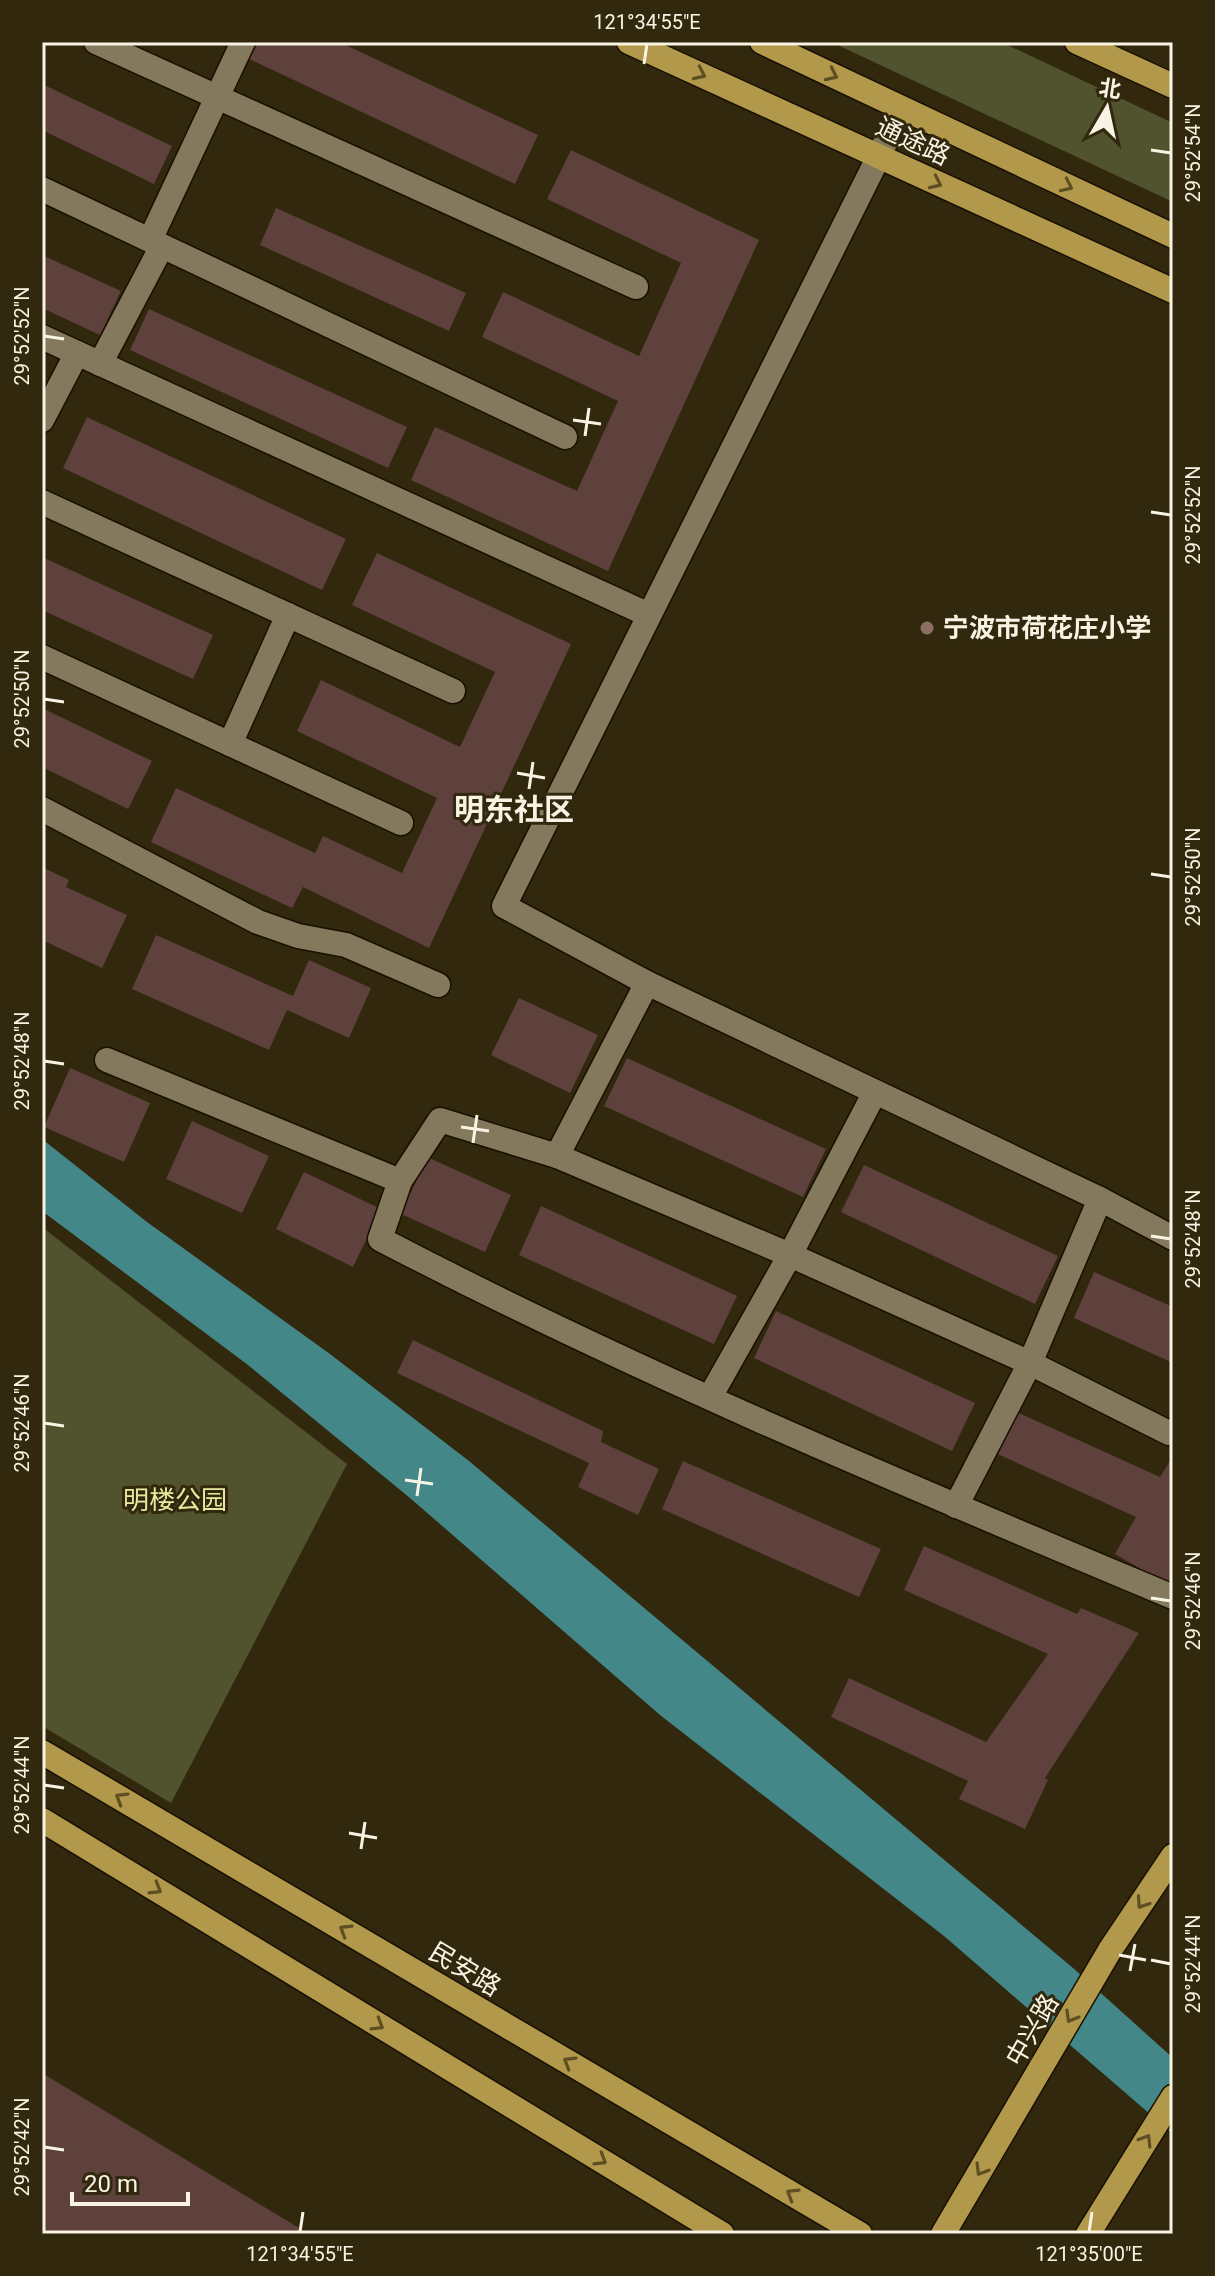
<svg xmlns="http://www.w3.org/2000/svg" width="1215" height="2276" viewBox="0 0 1215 2276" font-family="Roboto,'Noto Sans SC',sans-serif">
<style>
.green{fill:#51532e}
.water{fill:#448788}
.building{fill:#5e403c}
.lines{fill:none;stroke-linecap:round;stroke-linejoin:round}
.minor-casing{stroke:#191000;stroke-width:27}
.major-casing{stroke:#191000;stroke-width:27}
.minor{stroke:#84795d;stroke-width:24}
.major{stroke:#b2984a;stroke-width:24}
.oneway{stroke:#5e4f23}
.ticks{fill:none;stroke:#f9f3e4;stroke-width:3}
.education-dot{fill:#8d6e63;stroke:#31280e;stroke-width:3}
.labels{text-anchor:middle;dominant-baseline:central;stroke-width:6;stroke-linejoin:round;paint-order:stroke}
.street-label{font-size:26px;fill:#f9f3e4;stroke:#31280e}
.poi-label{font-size:26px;font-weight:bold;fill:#f9f3e4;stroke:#31280e;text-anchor:start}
.park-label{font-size:26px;fill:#e7ea9e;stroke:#31280e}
.quarter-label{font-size:30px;font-weight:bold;fill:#f9f3e4;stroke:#31280e}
.neatline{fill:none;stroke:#f9f3e4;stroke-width:3}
.ticks-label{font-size:20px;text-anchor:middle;fill:#f9f3e4}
</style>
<rect width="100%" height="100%" fill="#31280e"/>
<g class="green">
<path d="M831,42H1001L1173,123V202Z"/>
<path d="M42,1227L347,1464L171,1803L42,1726Z"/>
</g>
<path class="water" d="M42,1139L147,1222L330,1354L469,1461L1073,1968L1173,2058V2134L944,1936L660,1715L410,1498L248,1365L42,1211Z"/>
<g class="building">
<path d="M257,42H339L538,135L515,184L249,59Z"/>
<path d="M42,84L172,146L154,184L42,130Z"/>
<path d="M571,150L759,240L608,571L411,480L435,427L577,491L618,401L482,337L503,292L639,356L681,263L547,199Z"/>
<path d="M276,208L466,293L449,331L260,245Z"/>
<path d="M42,255L121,291L100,335L42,308Z"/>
<path d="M149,309L407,427L388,468L130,350Z"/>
<path d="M87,417L346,539L322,590L63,468Z"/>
<path d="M377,553L571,644L429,948L303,887L292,908L151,842L176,788L315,853L323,836L402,873L437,798L297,731L321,680L460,747L495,672L352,605Z"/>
<path d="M42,557L213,635L193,679L42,610Z"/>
<path d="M42,708L152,761L128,809L42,767Z"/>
<path d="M42,867L69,880L66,887L127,915L102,968L42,940L44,930L42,929Z"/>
<path d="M156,935L293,996L309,960L371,988L349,1038L287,1010L269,1050L132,989Z"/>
<path d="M519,998L598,1035L570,1093L491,1055Z"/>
<path d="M627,1058L826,1149L803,1197L604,1106Z"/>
<path d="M70,1068L150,1103L124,1162L44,1127Z"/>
<path d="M192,1121L269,1156L242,1213L166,1179Z"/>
<path d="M427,1157L511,1195L485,1252L401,1214Z"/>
<path d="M864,1165L1058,1256L1035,1304L841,1212Z"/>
<path d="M304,1172L381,1209L353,1267L276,1229Z"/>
<path d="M541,1206L737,1296L714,1344L519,1255Z"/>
<path d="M1094,1272L1173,1307V1363L1074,1318Z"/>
<path d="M776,1311L975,1403L952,1451L754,1358Z"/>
<path d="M413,1340L603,1431L601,1442L659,1469L638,1515L578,1487L589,1463L397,1373Z"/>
<path d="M1012,1410L1160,1477L1173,1456V1581L1170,1586L1115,1554L1136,1517L993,1452Z"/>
<path d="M683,1461L881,1549L859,1597L662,1509Z"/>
<path d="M924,1546L1077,1614L1081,1608L1139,1633L1045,1778L1048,1780L1025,1829L959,1799L968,1781L831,1717L849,1678L986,1742L1048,1654L904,1590Z"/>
<path d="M42,2073L309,2234H42Z"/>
</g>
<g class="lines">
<g class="minor-casing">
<g id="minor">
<path d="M96,42L636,287"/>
<path d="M901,108L879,156L504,906L647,983L1100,1199L1173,1238"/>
<path d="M42,189L565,437"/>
<path d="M150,240L243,42"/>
<path d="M42,337L649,615"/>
<path d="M100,364L162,246"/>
<path d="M42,420L77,353"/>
<path d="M42,502L453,691"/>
<path d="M42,657L401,823"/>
<path d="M230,744L288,615"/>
<path d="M42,809L258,922L298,936L346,945L438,985"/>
<path d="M107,1060L400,1181L380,1239C637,1373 906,1485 1173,1597"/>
<path d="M557,1156L647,983"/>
<path d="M400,1181L440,1120L557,1156L790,1255L1030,1363L1169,1433"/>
<path d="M710,1397L790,1255L875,1092"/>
<path d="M956,1506L1030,1363L1100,1199"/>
</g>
</g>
<g class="major-casing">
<g id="major">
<path d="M629,42L1173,291"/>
<path d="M762,42L1173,236"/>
<path d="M1077,42L1173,86"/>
<path d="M42,1752L860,2234"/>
<path d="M42,1820L722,2234"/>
<path d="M943,2234L1110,1950L1173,1856"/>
<path d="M1088,2234L1173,2097"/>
</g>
</g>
<use href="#minor" class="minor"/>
<use href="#major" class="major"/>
</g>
<defs><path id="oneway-chevron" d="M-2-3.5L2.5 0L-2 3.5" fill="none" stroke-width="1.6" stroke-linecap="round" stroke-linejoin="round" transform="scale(2)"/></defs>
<g class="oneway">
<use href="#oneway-chevron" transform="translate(700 74) rotate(25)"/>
<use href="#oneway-chevron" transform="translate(832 75) rotate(25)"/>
<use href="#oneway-chevron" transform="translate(936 183) rotate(25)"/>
<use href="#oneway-chevron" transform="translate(1067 186) rotate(25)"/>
<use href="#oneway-chevron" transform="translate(121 1798) rotate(-149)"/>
<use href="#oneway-chevron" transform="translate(156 1889) rotate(31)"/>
<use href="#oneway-chevron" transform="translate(1142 1903) rotate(124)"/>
<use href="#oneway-chevron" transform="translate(345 1930) rotate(-149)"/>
<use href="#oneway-chevron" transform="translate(1071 2017) rotate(120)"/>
<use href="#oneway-chevron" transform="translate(378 2025) rotate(31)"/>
<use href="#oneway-chevron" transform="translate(569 2062) rotate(-149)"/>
<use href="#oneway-chevron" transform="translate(1146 2140) rotate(-58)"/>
<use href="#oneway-chevron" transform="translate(601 2160) rotate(31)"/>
<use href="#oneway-chevron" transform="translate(981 2170) rotate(121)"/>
<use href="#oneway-chevron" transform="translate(792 2194) rotate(-149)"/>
</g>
<path class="ticks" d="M644,64L647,44M1151,150L1171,153M44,336L64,339M573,420L601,424M585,436L589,408M1151,512L1171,515M44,699L64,702M517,773L545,778M529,789L533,762M1151,874L1171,877M44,1061L64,1064M461,1127L489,1131M473,1143L477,1115M1151,1236L1171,1239M44,1423L64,1426M405,1480L433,1484M417,1496L421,1468M1151,1598L1171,1601M44,1785L64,1788M349,1833L377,1838M361,1849L365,1822M1119,1955L1146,1960M1151,1960L1171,1964M1130,1971L1135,1944M44,2147L64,2150M300,2232L303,2212M1089,2232L1092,2212"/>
<circle class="education-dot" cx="927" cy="628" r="8"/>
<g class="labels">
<g class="street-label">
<text transform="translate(913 141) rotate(25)">通途路</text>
<text transform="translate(465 1969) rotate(31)">民安路</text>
<text transform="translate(1032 2030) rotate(-60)">中兴路</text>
</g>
<g class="poi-label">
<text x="943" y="628">宁波市荷花庄小学</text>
</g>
<g class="park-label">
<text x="175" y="1500">明楼公园</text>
</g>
<g class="quarter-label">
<text x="514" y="809">明东社区</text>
</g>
</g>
<rect width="1215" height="2276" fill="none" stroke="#31280e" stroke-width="88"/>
<g transform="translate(1107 108) rotate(9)" stroke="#31280e" stroke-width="6" paint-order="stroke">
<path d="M0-6L14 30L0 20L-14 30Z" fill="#f9f3e4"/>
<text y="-12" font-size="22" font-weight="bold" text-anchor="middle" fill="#f9f3e4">北</text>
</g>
<path d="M72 2192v12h116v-12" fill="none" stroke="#f9f3e4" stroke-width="4"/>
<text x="84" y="2192" font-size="24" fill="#f9f3e4" stroke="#31280e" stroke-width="6" paint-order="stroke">20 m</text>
<rect x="44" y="44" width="1127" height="2188" class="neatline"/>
<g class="ticks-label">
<text x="647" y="29">121°34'55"E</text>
<text transform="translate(1193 153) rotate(-90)" y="7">29°52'54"N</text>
<text transform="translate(22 336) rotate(-90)" y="7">29°52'52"N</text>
<text transform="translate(1193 515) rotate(-90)" y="7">29°52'52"N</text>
<text transform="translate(22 699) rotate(-90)" y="7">29°52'50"N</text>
<text transform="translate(1193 877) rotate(-90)" y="7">29°52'50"N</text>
<text transform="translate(22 1061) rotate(-90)" y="7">29°52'48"N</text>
<text transform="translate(1193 1239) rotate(-90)" y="7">29°52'48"N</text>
<text transform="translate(22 1423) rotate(-90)" y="7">29°52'46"N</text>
<text transform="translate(1193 1601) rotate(-90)" y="7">29°52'46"N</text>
<text transform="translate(22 1785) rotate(-90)" y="7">29°52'44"N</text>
<text transform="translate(1193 1964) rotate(-90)" y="7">29°52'44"N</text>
<text transform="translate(22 2147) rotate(-90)" y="7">29°52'42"N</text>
<text x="300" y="2261">121°34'55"E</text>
<text x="1089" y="2261">121°35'00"E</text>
</g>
</svg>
